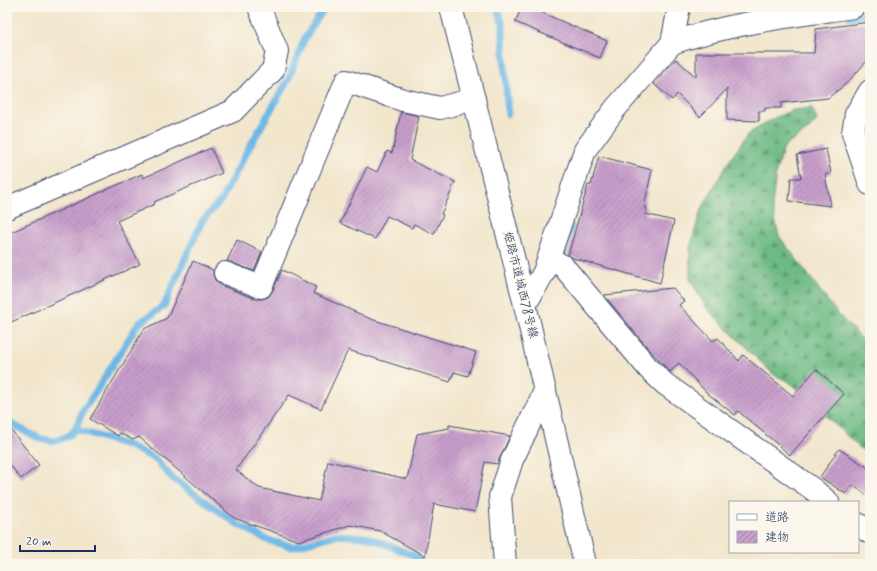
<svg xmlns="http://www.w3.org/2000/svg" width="877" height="571" viewBox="0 0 877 571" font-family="Mynerve,'Klee One',sans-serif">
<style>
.forest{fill:url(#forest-firs);stroke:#447470}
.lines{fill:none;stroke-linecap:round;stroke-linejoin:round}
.stream{stroke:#6db8e6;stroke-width:7}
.building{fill:url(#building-hatch)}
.minor-casing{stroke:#3b4a6e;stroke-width:24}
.minor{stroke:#fff;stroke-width:22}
.labels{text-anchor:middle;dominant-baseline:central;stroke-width:3;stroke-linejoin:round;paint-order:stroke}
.street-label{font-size:12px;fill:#1b2f5e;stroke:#fbf7ec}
</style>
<defs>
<pattern id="forest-firs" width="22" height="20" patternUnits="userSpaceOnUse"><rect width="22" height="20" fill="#6dba83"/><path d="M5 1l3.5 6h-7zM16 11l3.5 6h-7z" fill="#59986e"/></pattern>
<pattern id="building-hatch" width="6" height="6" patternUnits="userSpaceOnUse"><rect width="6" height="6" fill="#c89ecb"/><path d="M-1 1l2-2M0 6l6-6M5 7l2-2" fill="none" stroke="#a281a8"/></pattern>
</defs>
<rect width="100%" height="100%" fill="#fbf7ec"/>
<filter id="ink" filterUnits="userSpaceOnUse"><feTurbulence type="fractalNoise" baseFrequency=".025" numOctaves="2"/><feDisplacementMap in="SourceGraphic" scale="8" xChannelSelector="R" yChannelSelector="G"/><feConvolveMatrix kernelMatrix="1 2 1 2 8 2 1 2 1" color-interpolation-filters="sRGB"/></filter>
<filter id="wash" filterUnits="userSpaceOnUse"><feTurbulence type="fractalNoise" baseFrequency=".012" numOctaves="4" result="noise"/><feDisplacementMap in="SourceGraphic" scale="16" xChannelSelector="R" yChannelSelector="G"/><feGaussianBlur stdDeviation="0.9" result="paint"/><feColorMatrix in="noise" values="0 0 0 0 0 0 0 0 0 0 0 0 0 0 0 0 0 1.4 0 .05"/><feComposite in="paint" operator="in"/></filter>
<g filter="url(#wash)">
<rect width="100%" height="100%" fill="#f2e6cc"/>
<path class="forest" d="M812,108L817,120L808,130L784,147L776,172L772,206L779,236L837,313L870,347V457L788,381L774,375L707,309L690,279V247L701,210L725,167L748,134L774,118L793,110Z"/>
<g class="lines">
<g class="stream">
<path d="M497,7L503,25V41L508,114"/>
<path d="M850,17L870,14"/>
<path d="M560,262L571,226"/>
<path d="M7,422L41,439L56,441L70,435L75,429L84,409L97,390L138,324L164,306L202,221L221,200L254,139L288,80L305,38L325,7"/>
<path d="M75,429L129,446L155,459L172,478L237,524L267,540L293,547L336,535L367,537L413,555L423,564"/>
</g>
</g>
<g id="blocks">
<g class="building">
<path d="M522,7H529L607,41L600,58L515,22Z"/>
<path d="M870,22V48H866L867,61L847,83L828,98L781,103V108H765V111H759V121L727,120V89L700,117L677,94L672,100L654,84L676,59L696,77V53H814L816,29Z"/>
<path d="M401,112L419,116L410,160L455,182L451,190H452L441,214L443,215L434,234L414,224L412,228L387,216L375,239L340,223L367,167L377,172L387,151L392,153Z"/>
<path d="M211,148L222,173L154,202L155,204L117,221L140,264L7,324V234L142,174L143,178Z"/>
<path d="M826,149L831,173L825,175L831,206L789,201L791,178H801L797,155Z"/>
<path d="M599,156L652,170L644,207L647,208L645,214L674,221L660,283L573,258L568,255L588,185H591Z"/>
<path d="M237,240L262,252L254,271L227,261Z"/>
<path d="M193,261L213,270V275L215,280L220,285L256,299H262L268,297L272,292L282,270L316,287L313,293L371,319L476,352L468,376L454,372L450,382L348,350L321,409L289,395L236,470L259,488L319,501L328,461L407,479L417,434L449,428V425L510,436L497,464L485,462L475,512L434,504L425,556L380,531L350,525L299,541L234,518L139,437L133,440L120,433L118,436L90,419L144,329L167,318Z"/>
<path d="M673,288L684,301L679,305L713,341L718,338L739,361L743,355L793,396L816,369L844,394L790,455L738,411L735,415L707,393L679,363L670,372L647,347L604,295Z"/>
<path d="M7,425L39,465L21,479L7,461Z"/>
<path d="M839,449L870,469V497L852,485L846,494L820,477Z"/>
</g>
</g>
</g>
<g filter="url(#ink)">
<use href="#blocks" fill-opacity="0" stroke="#3b4a6e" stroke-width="1"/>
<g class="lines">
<g class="minor-casing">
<g id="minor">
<path d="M451,7L525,305L585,564"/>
<path d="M672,43C730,23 792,16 853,7"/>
<path d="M870,91L856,114L853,133L870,184"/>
<path d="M7,208L233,111L273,70L277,51L259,7"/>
<path d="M549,258L563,266L649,369L665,384L814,490L828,502"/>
<path d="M225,273L261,287L346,81L403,100L440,108L474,99"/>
<path d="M525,305L544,272L585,150L615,109L672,43L679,7"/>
<path d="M858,524L870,533"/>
<path d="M505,564L500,497L512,460L545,391"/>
</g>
</g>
<use href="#minor" class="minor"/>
</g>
</g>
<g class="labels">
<g class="street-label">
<text transform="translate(520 285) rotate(76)">姫路市道城西78号線</text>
</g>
</g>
<rect width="877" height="571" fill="none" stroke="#fbf7ec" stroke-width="24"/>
<rect x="729" y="501" width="130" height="52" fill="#fbf7ec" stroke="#a1a7b3"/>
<rect x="737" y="514" width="20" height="6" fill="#ffffff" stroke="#a1a7b3"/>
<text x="765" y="521" font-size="12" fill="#1b2f5e">道路</text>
<rect x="737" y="531" width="20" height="12" fill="url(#building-hatch)" stroke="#a1a7b3"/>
<text x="765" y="541" font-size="12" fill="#1b2f5e">建物</text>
<path d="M20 545v6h75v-6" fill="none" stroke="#1b2f5e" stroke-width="2"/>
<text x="26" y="545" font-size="12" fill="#1b2f5e" stroke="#fbf7ec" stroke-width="3" paint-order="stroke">20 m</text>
</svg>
